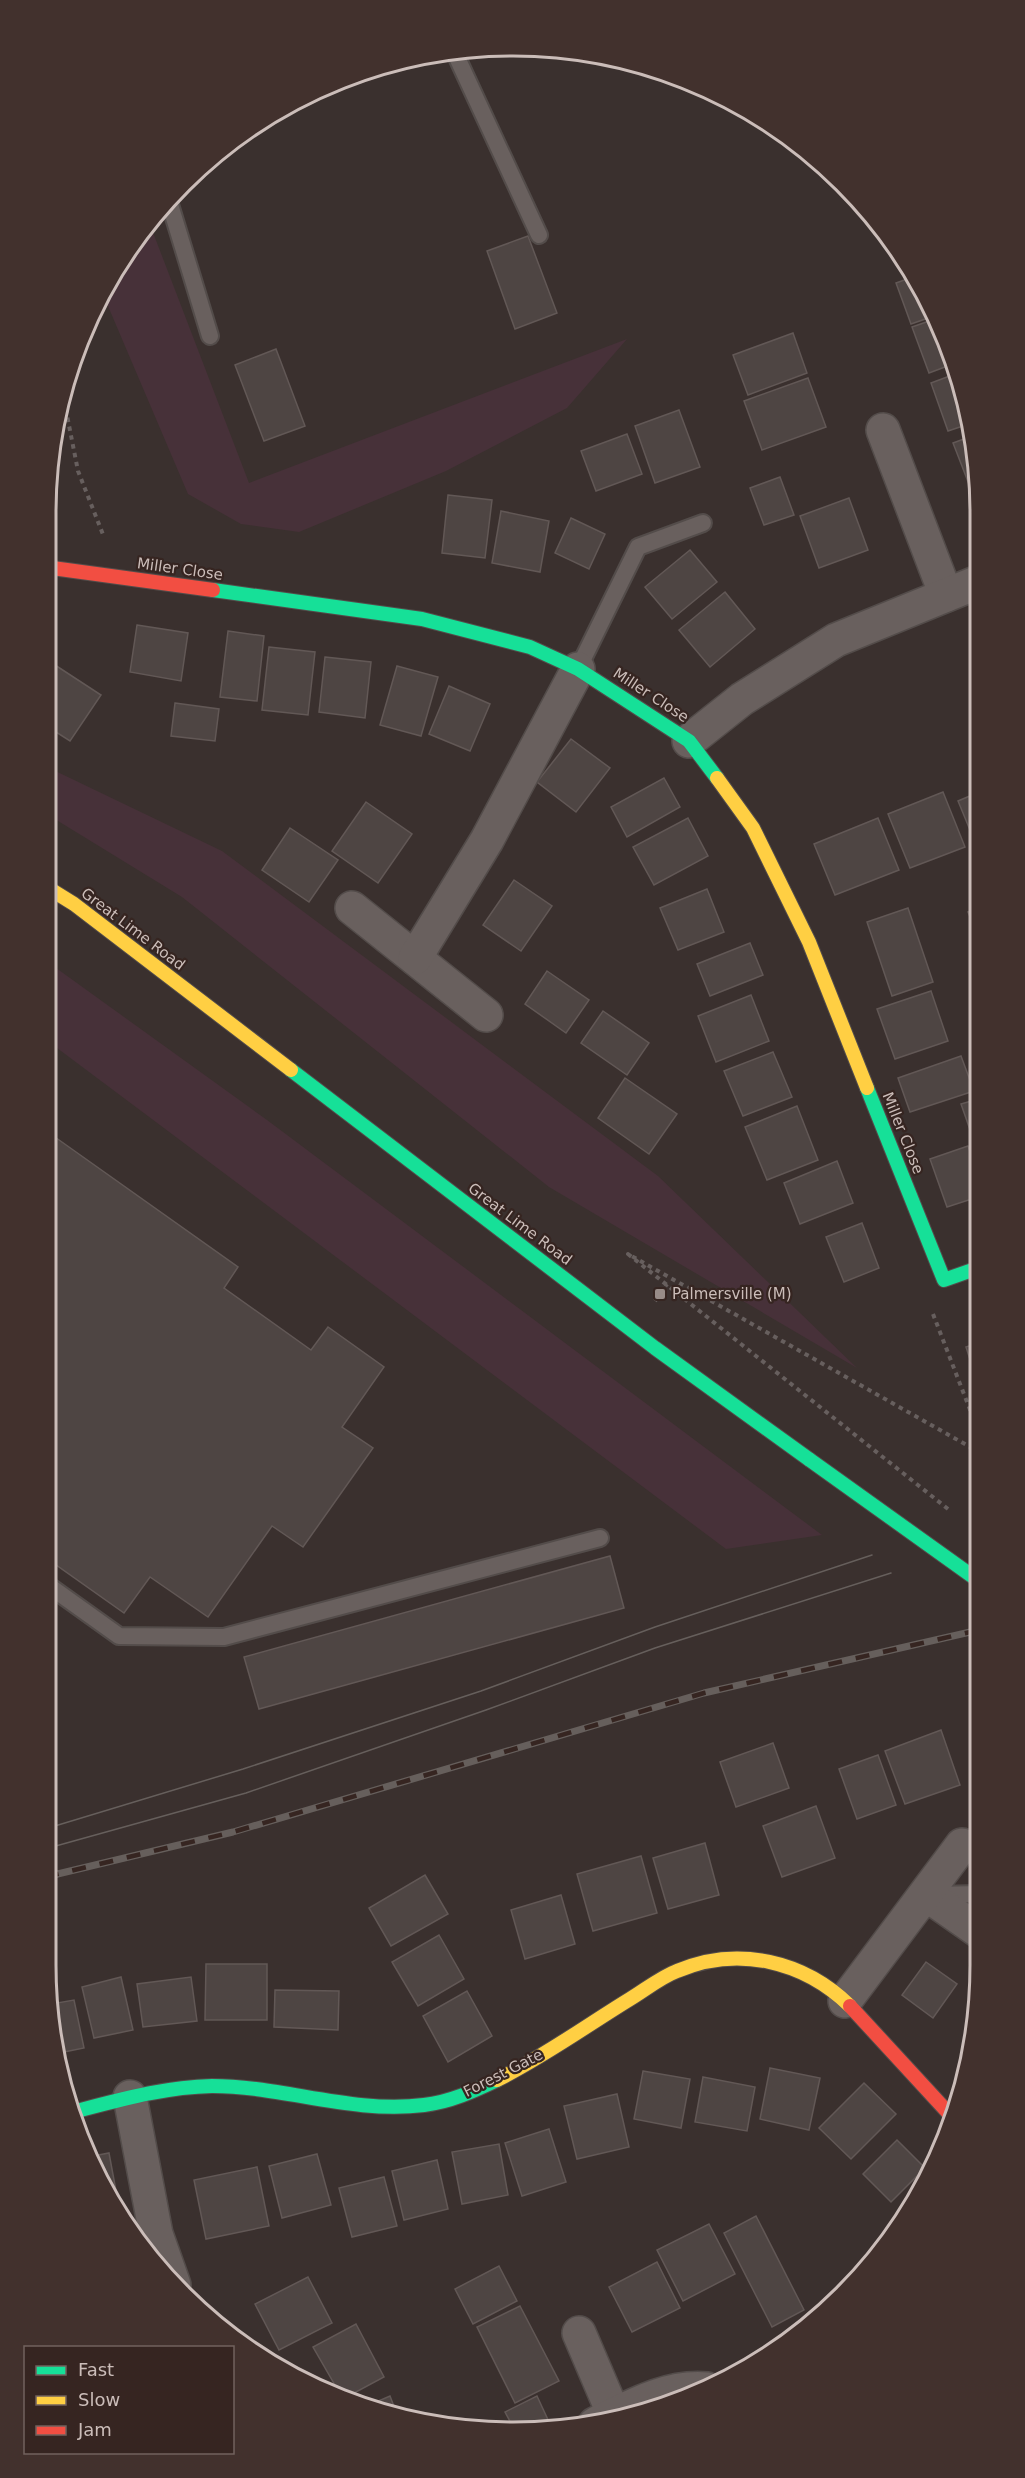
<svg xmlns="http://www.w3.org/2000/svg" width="1025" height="2478" viewBox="0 0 1025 2478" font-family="'DejaVu Sans',sans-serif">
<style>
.green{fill:#473139}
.building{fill:#4e4543;stroke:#625856;stroke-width:1.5}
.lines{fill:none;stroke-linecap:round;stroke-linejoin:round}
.lane-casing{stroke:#534c4a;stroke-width:20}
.street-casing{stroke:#534c4a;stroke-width:36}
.fast-casing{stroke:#534c4a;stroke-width:16}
.slow-casing{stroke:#534c4a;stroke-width:16}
.jam-casing{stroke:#534c4a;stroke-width:16}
.path{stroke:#675f5e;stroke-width:4;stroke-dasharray:4.5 4.5;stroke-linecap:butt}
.lane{stroke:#69605e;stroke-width:16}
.street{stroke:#69605e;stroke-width:33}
.fast{stroke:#16e098;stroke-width:14}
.slow{stroke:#ffcf43;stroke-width:14}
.jam{stroke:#f24e42;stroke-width:14}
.tram{stroke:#665f5c;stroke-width:1.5}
.rail-casing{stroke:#665f5c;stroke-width:7}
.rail{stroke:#362521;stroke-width:4.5;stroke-dasharray:14;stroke-linecap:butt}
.fast-bridge-casing{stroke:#534c4a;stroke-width:16;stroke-linecap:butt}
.fast-bridge{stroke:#16e098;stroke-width:14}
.poi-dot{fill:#988c88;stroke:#362521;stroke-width:2}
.labels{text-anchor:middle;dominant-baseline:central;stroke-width:4.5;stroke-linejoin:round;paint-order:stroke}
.street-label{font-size:15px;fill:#cbbdb9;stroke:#362521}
.poi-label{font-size:15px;fill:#cbbdb9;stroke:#362521;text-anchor:start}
.rim{fill:none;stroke:#cbbdb9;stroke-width:3}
</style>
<rect width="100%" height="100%" fill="#3a302e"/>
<g class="green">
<path d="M149,222L249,483L627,339L567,408L446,471L299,532L241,524L188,494L102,292L107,279Z"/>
<path d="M45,766L222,851L658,1176L857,1368L549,1187L182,897L45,813Z"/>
<path d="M45,960L267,1120L822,1535L726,1549L45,1039Z"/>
</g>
<g class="building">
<path d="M528,236L557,313L515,329L487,251Z"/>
<path d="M910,278L934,316L911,324L896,283Z"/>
<path d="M935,319L944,333L953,364L929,373L912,327Z"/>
<path d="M793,333L807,373L748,395L733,355Z"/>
<path d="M276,349L305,426L264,441L235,365Z"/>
<path d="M955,374L969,424L948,431L931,383Z"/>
<path d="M808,378L826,427L762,450L744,401Z"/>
<path d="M679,410L700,467L655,483L635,426Z"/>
<path d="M627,434L642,474L596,491L581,451Z"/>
<path d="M972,436L976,451V490L972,492L953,443Z"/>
<path d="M780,477L794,515L764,525L750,488Z"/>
<path d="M448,495L492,500L485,558L442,553Z"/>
<path d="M849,498L868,550L819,568L800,516Z"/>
<path d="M501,511L549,521L540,572L492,563Z"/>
<path d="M571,518L605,534L589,569L555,553Z"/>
<path d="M690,550L717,582L672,619L645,587Z"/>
<path d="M725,592L755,629L710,667L679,630Z"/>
<path d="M137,625L188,633L181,681L130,672Z"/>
<path d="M228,631L264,636L257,701L220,697Z"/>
<path d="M269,647L315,652L308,715L262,710Z"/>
<path d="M325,657L371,662L365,718L319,712Z"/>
<path d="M55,665L101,695L70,741L45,725V680Z"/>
<path d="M397,666L438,677L421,736L380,725Z"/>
<path d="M449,686L490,704L470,751L429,734Z"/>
<path d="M175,703L219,709L215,741L171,736Z"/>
<path d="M571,739L610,768L576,812L537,782Z"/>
<path d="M664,778L680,807L627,837L611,807Z"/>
<path d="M943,792L965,847L910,868L888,814Z"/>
<path d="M977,793V847L958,801Z"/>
<path d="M366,802L412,834L378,883L332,851Z"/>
<path d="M688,818L708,856L654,885L633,847Z"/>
<path d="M878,818L899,870L835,895L814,844Z"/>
<path d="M290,828L338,860L309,902L262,870Z"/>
<path d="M514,880L552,906L521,951L483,925Z"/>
<path d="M707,889L724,932L678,950L660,908Z"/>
<path d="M908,908L933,982L892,996L867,922Z"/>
<path d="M977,908V935L968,912Z"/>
<path d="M750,943L763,975L710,996L697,964Z"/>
<path d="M547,971L589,1000L566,1033L525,1004Z"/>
<path d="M931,991L948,1041L895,1059L877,1009Z"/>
<path d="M751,995L769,1041L716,1062L698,1016Z"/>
<path d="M603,1011L649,1043L627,1075L581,1043Z"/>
<path d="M773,1052L792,1097L743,1116L724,1071Z"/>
<path d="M961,1056L974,1091L910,1112L898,1078Z"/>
<path d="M625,1078L677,1114L649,1154L598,1118Z"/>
<path d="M978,1099V1140L974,1141L961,1104Z"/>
<path d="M797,1106L818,1160L767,1180L745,1127Z"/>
<path d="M45,1130L238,1267L224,1288L311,1350L328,1327L384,1367L342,1427L373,1448L303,1547L272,1526L208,1617L150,1577L124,1613L45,1557Z"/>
<path d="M968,1146L978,1174V1197L947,1207L930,1159Z"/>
<path d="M837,1161L853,1203L800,1224L784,1183Z"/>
<path d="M862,1223L879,1268L844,1282L826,1237Z"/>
<path d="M978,1343V1385L966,1347Z"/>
<path d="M610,1556L624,1608L259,1709L244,1657Z"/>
<path d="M941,1730L960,1785L905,1804L885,1751Z"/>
<path d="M773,1743L789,1788L736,1807L720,1762Z"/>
<path d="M878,1755L896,1805L857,1819L839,1769Z"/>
<path d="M816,1806L835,1858L782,1877L763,1826Z"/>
<path d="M705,1843L719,1895L668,1909L653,1858Z"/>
<path d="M641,1856L657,1913L593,1931L577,1874Z"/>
<path d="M425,1875L448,1914L391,1946L369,1908Z"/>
<path d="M561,1895L575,1944L525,1959L511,1910Z"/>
<path d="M439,1935L464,1979L418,2006L392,1962Z"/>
<path d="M926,1962L957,1984L933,2018L902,1995Z"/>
<path d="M206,1964H267V2020H205Z"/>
<path d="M121,1977L133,2030L94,2038L82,1987Z"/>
<path d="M191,1977L197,2021L143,2027L137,1984Z"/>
<path d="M275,1990L339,1991L338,2030L274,2027Z"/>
<path d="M467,1991L492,2036L448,2062L423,2016Z"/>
<path d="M74,2000L84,2048L59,2053L51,2004Z"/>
<path d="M770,2068L820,2078L809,2130L760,2119Z"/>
<path d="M643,2071L690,2079L681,2128L634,2119Z"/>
<path d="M703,2077L755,2087L747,2131L695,2122Z"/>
<path d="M864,2083L896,2114L851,2159L819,2128Z"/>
<path d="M617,2094L629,2147L577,2159L564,2106Z"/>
<path d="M549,2129L566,2182L522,2196L505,2143Z"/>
<path d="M897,2140L925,2168L891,2202L863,2174Z"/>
<path d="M499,2144L508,2195L462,2204L452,2152Z"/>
<path d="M109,2153L119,2207L114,2208L107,2199L88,2157Z"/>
<path d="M317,2154L331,2205L282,2218L269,2166Z"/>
<path d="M437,2160L448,2209L404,2220L392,2171Z"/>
<path d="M257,2167L269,2226L206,2239L194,2180Z"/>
<path d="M384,2177L397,2226L352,2237L339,2188Z"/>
<path d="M756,2216L804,2310L772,2327L724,2233Z"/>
<path d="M709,2224L735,2274L683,2301L657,2250Z"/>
<path d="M657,2262L680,2308L632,2332L609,2287Z"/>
<path d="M499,2266L517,2301L473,2324L455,2289Z"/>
<path d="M308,2277L332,2323L279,2350L255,2304Z"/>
<path d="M520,2306L559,2381L515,2403L477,2327Z"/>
<path d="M356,2324L384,2377L343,2399L313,2347Z"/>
<path d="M390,2396L398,2417L362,2408Z"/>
<path d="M537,2396L549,2422L541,2426L513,2427L505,2412Z"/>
</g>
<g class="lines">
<g class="lane-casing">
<g id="lane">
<path d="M454,51L539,235"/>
<path d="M168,198L210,336"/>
<path d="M578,669L638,547L703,523"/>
<path d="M45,1583L119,1636L224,1637L600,1538"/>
<path d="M933,1895L980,1894"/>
</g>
</g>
<g class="street-casing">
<g id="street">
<path d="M883,430L946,595"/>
<path d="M689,741L742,699L836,640L976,583"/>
<path d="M352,908L486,1015"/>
<path d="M415,958L487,840L578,669"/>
<path d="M927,1895L980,1932"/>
<path d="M845,2001L962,1845"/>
<path d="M130,2097L156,2234L174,2285"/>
<path d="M579,2333L614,2415"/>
<path d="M595,2424C630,2407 667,2385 707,2389"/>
</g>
</g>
<g class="fast-casing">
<g id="fast">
<path d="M213,590L422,619L530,647L578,669L689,741L717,778"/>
<path d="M291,1070L655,1348L810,1460"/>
<path d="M867,1088L944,1280L978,1268"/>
<path d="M69,2113C116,2101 163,2087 212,2086C283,2086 352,2114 424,2105C450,2102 474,2091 497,2080"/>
</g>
</g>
<g class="slow-casing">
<g id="slow">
<path d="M717,778L753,828L809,942L867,1088"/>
<path d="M45,886L74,904L291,1070"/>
<path d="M497,2080C543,2057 586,2026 630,1999C645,1990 661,1977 677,1971C738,1945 804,1961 850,2006"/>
</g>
</g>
<g class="jam-casing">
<g id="jam">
<path d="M45,567L213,590"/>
<path d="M850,2006L954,2119"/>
</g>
</g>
<g class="path">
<path d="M64,400L78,471L104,537"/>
<path d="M655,1301L667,1284"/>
<path d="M933,1314L979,1433"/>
<path d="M948,1509L628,1254L979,1452"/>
</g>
<use href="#lane" class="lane"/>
<use href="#street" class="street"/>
<use href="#fast" class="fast"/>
<use href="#slow" class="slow"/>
<use href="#jam" class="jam"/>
<g class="tram">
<path d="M45,1829L243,1769L481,1691L655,1627L872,1555"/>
<path d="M45,1849L246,1793L486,1710L655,1648L891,1573"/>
</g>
<g class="rail-casing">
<path id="rail" d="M45,1877L233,1832L704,1693L979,1630"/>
</g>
<use href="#rail" class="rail"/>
<g class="fast-bridge-casing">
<path id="fast-bridge" d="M810,1460L979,1581"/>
</g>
<use href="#fast-bridge" class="fast-bridge"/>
</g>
<rect class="poi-dot" x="654" y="1288" width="12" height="12" rx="3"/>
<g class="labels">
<g class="street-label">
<text transform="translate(180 569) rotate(8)">Miller Close</text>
<text transform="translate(651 695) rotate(33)">Miller Close</text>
<text transform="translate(133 929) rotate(37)">Great Lime Road</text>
<text transform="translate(903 1133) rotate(68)">Miller Close</text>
<text transform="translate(520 1224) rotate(37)">Great Lime Road</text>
<text transform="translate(503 2073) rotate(-27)">Forest Gate</text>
</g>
<g class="poi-label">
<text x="672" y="1294">Palmersville (M)</text>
</g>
</g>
<path d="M0 0H1025V2478H0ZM513 56H513A457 457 0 0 1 970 513V1965A457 457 0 0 1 513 2422H513A457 457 0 0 1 56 1965V513A457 457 0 0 1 513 56Z" fill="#42312d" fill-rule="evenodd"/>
<path class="rim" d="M513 56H513A457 457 0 0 1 970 513V1965A457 457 0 0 1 513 2422H513A457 457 0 0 1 56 1965V513A457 457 0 0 1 513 56Z"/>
<rect x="24" y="2346" width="210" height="108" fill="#362521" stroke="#72625e" stroke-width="1.5"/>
<rect x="36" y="2366" width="30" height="9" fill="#16e098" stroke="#72625e" stroke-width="1.5"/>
<text x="78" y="2376" font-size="18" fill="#cbbdb9">Fast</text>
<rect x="36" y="2396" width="30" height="9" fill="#ffcf43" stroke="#72625e" stroke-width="1.5"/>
<text x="78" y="2406" font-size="18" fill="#cbbdb9">Slow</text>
<rect x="36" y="2426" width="30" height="9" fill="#f24e42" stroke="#72625e" stroke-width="1.5"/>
<text x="78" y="2436" font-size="18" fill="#cbbdb9">Jam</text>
</svg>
